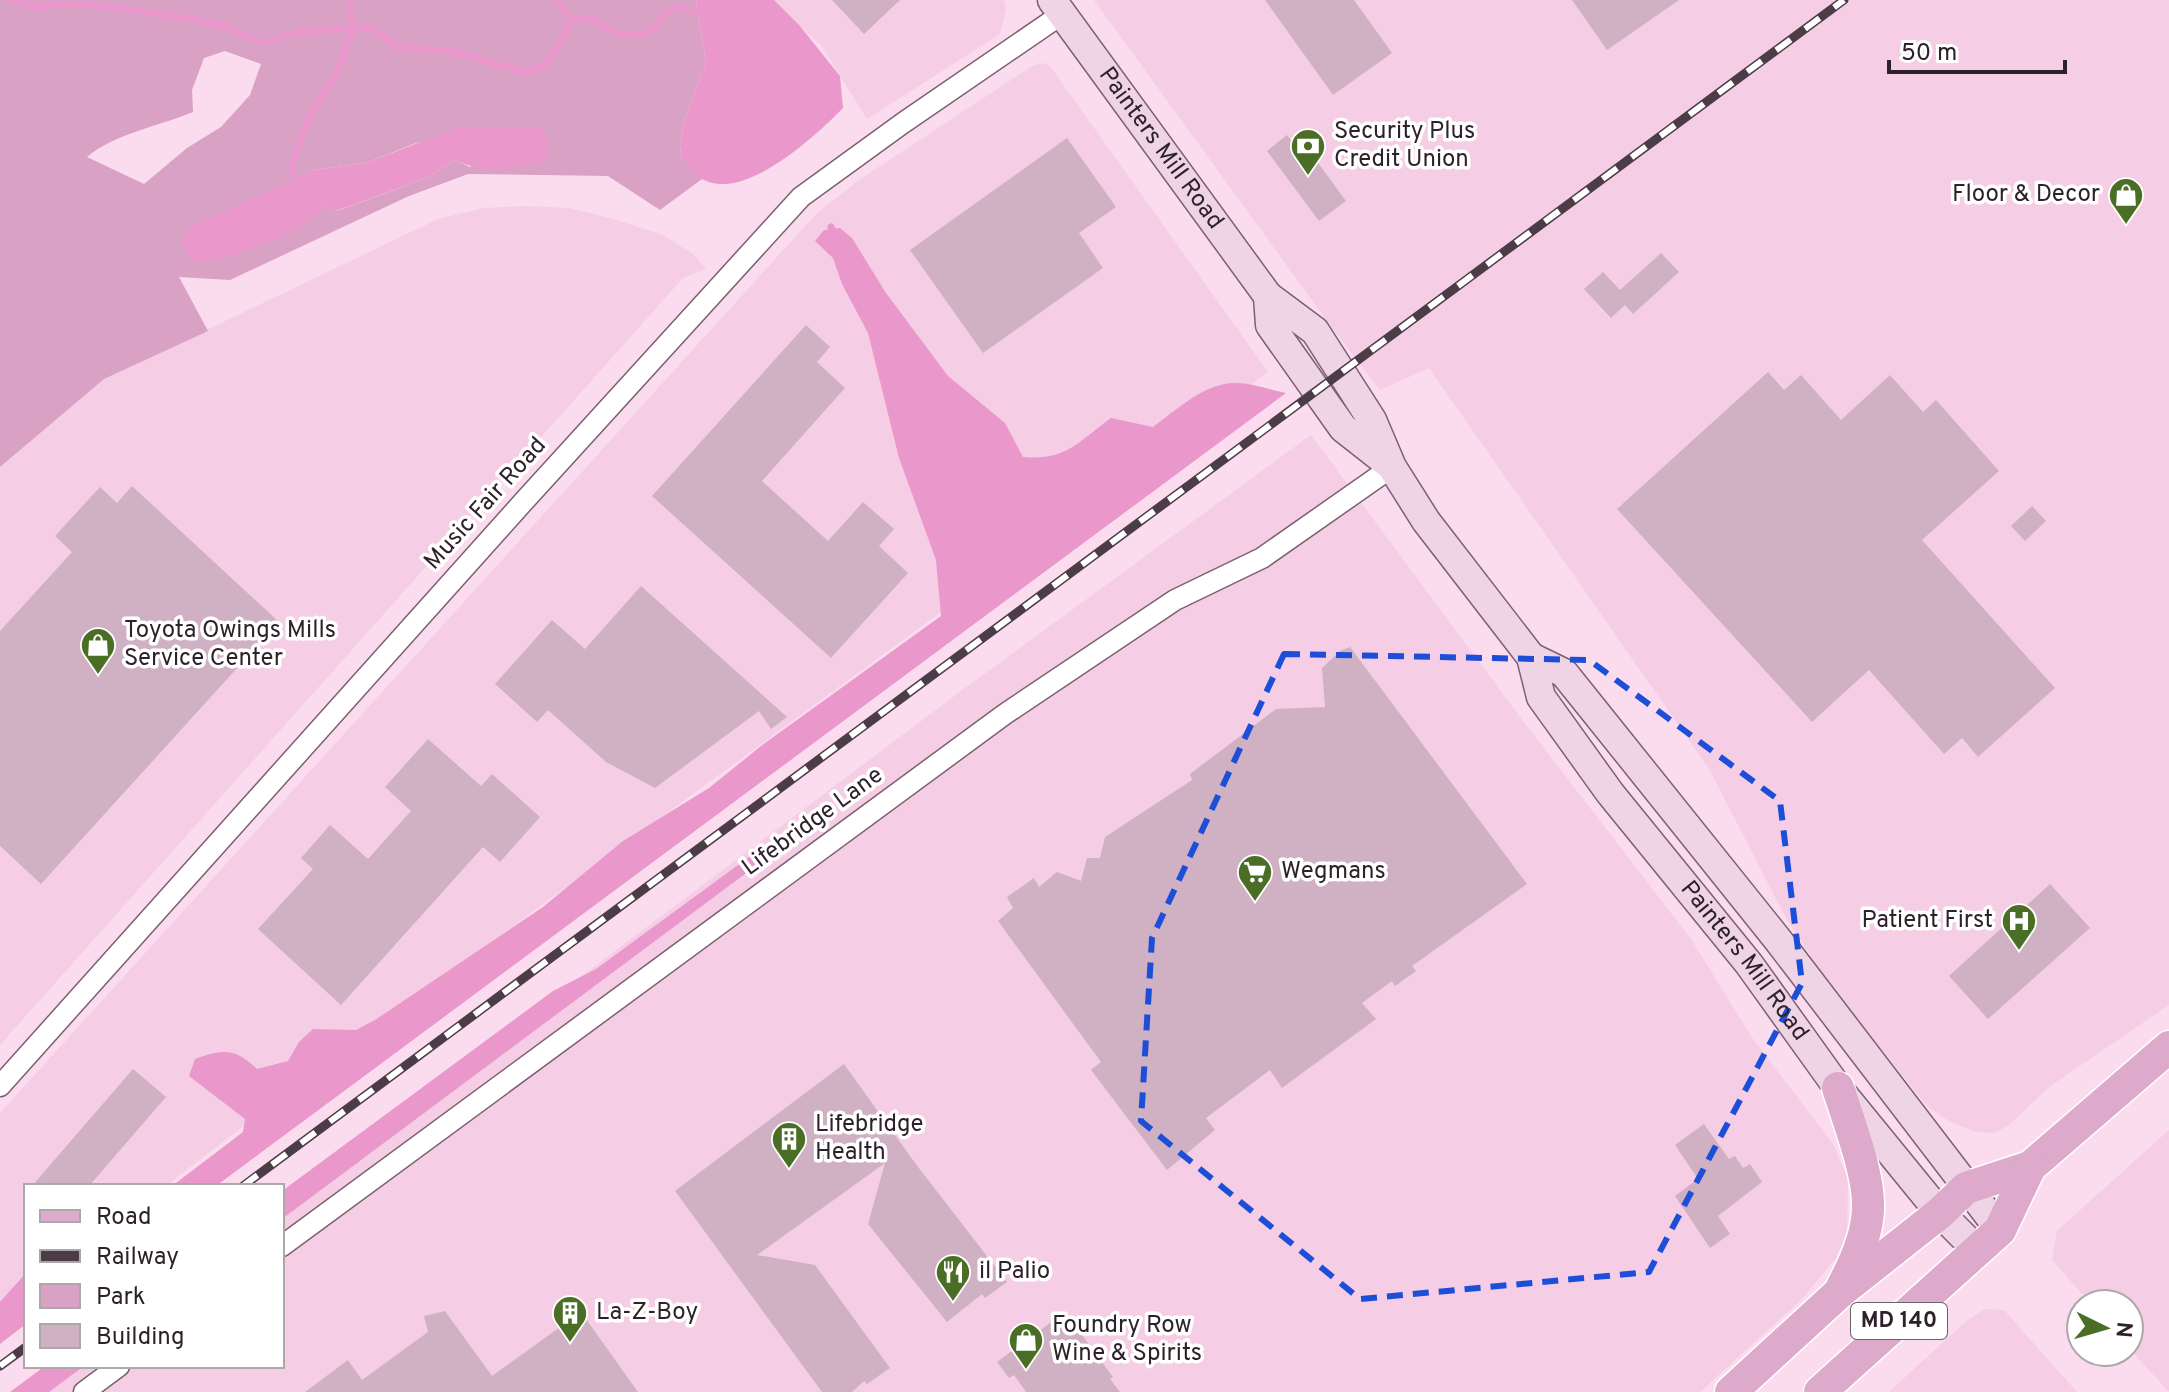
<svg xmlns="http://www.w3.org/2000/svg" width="2169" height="1392" viewBox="0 0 2169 1392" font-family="Overpass,sans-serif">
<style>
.built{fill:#f5cee5}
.green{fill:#d9a1c3;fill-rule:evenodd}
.forest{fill:#ea97cc}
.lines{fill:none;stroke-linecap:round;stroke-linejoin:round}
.stream{stroke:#ea97cc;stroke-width:7}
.building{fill:#cfb1c3}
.street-casing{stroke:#7c6071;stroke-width:23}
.secondary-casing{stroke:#7c6071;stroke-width:31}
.primary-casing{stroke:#fff;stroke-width:35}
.street{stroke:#fff;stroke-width:20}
.secondary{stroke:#eed4e5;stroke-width:28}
.primary{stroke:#ddaacb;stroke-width:32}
.rail-casing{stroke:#4b3c46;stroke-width:9}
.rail{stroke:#fff;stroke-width:6;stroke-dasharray:18;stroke-linecap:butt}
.marked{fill:none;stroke:#1d4ed8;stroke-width:6;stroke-dasharray:16 10;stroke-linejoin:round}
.labels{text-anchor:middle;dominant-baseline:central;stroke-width:7;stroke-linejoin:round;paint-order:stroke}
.shield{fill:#fff;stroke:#6d646a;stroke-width:2}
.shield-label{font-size:22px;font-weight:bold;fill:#2e222a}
.poi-label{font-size:24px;fill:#2e222a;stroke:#fff;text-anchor:start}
.street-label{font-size:24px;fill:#2e222a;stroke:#fff}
</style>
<rect width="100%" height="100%" fill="#fbdbee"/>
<g class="built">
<path d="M770,0H1004L1006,9L1000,34L867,119L821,45Z"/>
<path d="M1094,0H2169V1005L2049,1087L2009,1125L1994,1133L1976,1132L1947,1120L1928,1107L1831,987L1786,918L1709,769L1429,368L1380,390L1330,325Z"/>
<path d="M1044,63L1050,66L1268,372L299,1083L166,1186H26V1295L0,1315V1113L816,214L859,180L1032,66Z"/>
<path d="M525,206L570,208L617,220L663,235L693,254L706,269L683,278L0,1045V467L104,379L438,219L484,208Z"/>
<path d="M1311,435L1520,717L1691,939L1753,1039L1833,1144L1848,1178L1847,1233L1837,1257L1801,1300L1700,1392H27L61,1366H282V1201L965,688Z"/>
<path d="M2169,1130V1392L2129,1348V1304H2091L2052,1260L2057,1231Z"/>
<path d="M1984,1309L2004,1310L2077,1392H1889L1963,1324Z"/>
</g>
<path class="green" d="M0,0H696L706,63L683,124L680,156L702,179L660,210L608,176L468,174L409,196L230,280L179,277L208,331L104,379L0,467ZM225,51L261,64L250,95L221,127L187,148L144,184L87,157C114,134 159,126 193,112L192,90L204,58ZM541,127L470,167L455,160L427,178L337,211L323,207L212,262L255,199L314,170L366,163L416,143L505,129Z"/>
<g class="forest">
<path d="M696,0H774L800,26L840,76L843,108C816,136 743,203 702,179C694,174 686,163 680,156L683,124L706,63Z"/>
<path d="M459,127H542L550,150L543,162C511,169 485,174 455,160L427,178L336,211L323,207L315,218L278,239L212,262H191L181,241L187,229L314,170L366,163Z"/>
<path d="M840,228L852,238L886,293L948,376L1005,423L1023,457C1066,461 1078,442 1111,418L1153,427C1176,410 1206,382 1236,383C1252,383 1270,390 1286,393L216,1186H172L243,1132L245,1119L189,1076L195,1059C224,1049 235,1048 257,1069L288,1061L299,1042L313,1029L356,1030L375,1020L543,907L623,841L709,788L761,746L941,616L936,560L899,458L868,333L842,284L833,258L815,241L824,230Z"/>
<path d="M771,841L757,865L282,1219V1191L553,991L596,969Z"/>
<path d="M26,1273V1324L0,1344V1302Z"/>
<path d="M45,1366H84L49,1392H10Z"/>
</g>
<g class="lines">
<g class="stream">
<path d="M10,0L32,6L85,4L169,15L227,27L262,43L299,32L369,27L398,47L457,52L523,72L538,69L549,61L572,20L590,18L620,35L641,34L651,30L666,12L680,8L701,13L736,4L753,13L768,31L811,128"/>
<path d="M556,0L572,20"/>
<path d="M298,187L292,168L300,141L308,120L336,74L353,29L349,0"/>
<path d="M831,227L855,278L885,368L912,471L941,545L952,594"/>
</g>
</g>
<g class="building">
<path d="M832,0H900L864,34Z"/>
<path d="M1265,0H1354L1392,53L1333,95Z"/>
<path d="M1572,0H1679L1607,50Z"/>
<path d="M1287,135L1302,154L1308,149L1346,201L1319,221L1267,151Z"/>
<path d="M1067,138L1116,207L1079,233L1103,268L983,353L910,250Z"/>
<path d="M1661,253L1679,272L1633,314L1625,305L1611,318L1584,289L1603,272L1620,290Z"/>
<path d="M806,325L830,347L817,362L845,388L762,481L828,541L863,502L894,529L879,546L908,573L831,658L652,496Z"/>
<path d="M1768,372L1784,390L1801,375L1841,420L1890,375L1923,412L1936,400L1999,471L1922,540L2055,688L1978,757L1962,738L1944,754L1869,670L1812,722L1617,509Z"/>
<path d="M132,486L279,622L41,884L0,846V631L72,552L55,536L100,487L117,503Z"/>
<path d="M2032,506L2046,521L2025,541L2011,526Z"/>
<path d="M641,586L787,717L771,729L759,711L655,788L606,762L548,710L537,722L495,684L552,620L585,649Z"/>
<path d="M1350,647L1527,884L1412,966L1416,971L1395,986L1392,981L1362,1003L1376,1019L1282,1088L1270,1070L1206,1118L1215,1130L1167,1170L1091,1070L1101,1062L998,921L1013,908L1007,897L1034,878L1039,887L1057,872L1081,881L1087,858H1100L1105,837L1192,780L1190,774L1276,709L1325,707L1322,668L1340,651Z"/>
<path d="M428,739L481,786L492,774L540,817L500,862L483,847L341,1005L258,929L313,869L301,858L330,825L368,859L411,811L385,787Z"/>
<path d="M2050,884L2090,928L1988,1019L1949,976Z"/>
<path d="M844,1064L915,1163L1007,1282L985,1298L982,1294L947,1322L868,1224L885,1163L757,1255L815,1265L890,1368L867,1384L864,1381L852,1392H822L675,1191Z"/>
<path d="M133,1069L166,1097L89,1186H32Z"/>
<path d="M1704,1124L1729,1159L1735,1156L1743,1168L1750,1164L1762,1182L1718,1216L1730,1234L1710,1248L1675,1196L1698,1179L1675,1145Z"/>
<path d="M445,1311L492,1376L581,1312L638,1392H305L348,1360L362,1380L428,1332L424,1316Z"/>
<path d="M1065,1312L1113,1377L1110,1379L1120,1392H1026L1014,1375L1009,1378L997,1362Z"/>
</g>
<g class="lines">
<g class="street-casing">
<g id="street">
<path d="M0,1086L525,500L801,197L903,123L1062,14"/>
<path d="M282,1246L1005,714L1175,600L1262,558L1392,467"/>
<path d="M84,1392L119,1366"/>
</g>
</g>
<g class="secondary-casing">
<g id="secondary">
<path id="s1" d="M1052,0L1268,296L1315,331L1372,420L1392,467L1426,521L1531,657L1541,697L1610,793L1749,964L1838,1088L1940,1213L1978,1251"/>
<path d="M1268,296L1270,325L1343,428L1390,465"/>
<path d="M1531,657L1564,673L1778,940L2000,1230"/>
</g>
</g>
<g class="primary-casing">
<g id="primary">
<path d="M1838,1088C1848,1120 1868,1171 1868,1204C1869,1232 1855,1263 1842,1287"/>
<path d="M1731,1392L1840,1292L1940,1213L1966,1188L2030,1167L2169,1047"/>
<path d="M1820,1392L2000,1230L2030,1167"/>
</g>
</g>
<use href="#street" class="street"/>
<use href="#secondary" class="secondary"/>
<use href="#primary" class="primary"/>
<g class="rail-casing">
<g id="rail">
<path d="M243,1186L1844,0"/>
<path d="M0,1366L26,1347"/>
</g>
</g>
<use href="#rail" class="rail"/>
</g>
<path class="marked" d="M1284,654L1589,660L1780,801L1802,983L1649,1272L1360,1299L1141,1121L1152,938Z"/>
<defs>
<g id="bank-pin" transform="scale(1.8)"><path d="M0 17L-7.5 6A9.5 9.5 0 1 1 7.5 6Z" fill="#4b6e27" stroke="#fff"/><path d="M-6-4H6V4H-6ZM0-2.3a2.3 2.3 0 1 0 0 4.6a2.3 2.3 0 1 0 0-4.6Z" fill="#fff"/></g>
<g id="shop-pin" transform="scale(1.8)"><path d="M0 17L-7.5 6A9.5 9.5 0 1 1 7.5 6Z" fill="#4b6e27" stroke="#fff"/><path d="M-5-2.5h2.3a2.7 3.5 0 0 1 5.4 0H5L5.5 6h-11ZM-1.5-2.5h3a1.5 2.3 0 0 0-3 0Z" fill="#fff"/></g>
<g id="supermarket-pin" transform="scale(1.8)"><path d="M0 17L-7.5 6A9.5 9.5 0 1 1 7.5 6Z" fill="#4b6e27" stroke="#fff"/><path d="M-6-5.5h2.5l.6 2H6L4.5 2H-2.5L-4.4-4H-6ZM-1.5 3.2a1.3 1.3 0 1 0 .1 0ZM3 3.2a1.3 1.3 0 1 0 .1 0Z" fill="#fff"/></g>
<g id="hospital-pin" transform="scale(1.8)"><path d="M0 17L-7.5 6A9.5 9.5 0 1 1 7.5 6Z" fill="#4b6e27" stroke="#fff"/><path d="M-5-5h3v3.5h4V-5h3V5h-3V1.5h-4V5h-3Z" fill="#fff"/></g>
<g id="building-pin" transform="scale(1.8)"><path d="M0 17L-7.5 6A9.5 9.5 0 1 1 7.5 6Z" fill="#4b6e27" stroke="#fff"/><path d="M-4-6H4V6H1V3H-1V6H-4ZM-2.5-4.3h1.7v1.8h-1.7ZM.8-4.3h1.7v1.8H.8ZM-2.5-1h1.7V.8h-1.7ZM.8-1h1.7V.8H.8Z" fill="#fff"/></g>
<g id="restaurant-pin" transform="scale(1.8)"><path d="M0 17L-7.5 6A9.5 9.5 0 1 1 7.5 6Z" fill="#4b6e27" stroke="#fff"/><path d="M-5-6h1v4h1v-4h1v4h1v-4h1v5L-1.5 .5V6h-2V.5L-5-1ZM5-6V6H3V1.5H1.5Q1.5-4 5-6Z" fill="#fff"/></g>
</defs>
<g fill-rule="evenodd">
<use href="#bank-pin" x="1308" y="146"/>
<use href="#shop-pin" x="2126" y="195"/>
<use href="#shop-pin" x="98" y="645"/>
<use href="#supermarket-pin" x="1255" y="872"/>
<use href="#hospital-pin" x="2019" y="921"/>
<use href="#building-pin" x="789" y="1139"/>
<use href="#restaurant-pin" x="953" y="1272"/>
<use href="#building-pin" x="570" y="1313"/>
<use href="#shop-pin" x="1026" y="1340"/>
</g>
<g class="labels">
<rect class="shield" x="1851" y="1303" width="96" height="36" rx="6"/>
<g class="shield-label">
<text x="1899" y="1321">MD 140</text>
</g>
<g class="poi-label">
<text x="1334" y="132">Security Plus<tspan x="1334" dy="28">Credit Union</tspan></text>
<text x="2100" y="195" text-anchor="end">Floor &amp; Decor</text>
<text x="124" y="631">Toyota Owings Mills<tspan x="124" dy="28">Service Center</tspan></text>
<text x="1281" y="872">Wegmans</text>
<text x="1993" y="921" text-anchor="end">Patient First</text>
<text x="815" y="1125">Lifebridge<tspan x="815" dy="28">Health</tspan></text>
<text x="979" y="1272">il Palio</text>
<text x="596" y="1313">La-Z-Boy</text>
<text x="1052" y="1326">Foundry Row<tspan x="1052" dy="28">Wine &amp; Spirits</tspan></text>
</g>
<g class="street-label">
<text stroke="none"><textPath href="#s1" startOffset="184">Painters Mill Road</textPath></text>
<text transform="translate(486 504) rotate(-48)">Music Fair Road</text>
<text transform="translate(813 822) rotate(-36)">Lifebridge Lane</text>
<text stroke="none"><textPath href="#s1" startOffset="1192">Painters Mill Road</textPath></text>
</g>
</g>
<rect x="24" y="1184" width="260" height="184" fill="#ffffff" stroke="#aba7aa" stroke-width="2"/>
<rect x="40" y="1210" width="40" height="12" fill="#ddaacb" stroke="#aba7aa" stroke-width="2"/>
<text x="96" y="1224" font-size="24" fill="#2e222a">Road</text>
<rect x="40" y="1250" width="40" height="12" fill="#4b3c46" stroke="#aba7aa" stroke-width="2"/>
<text x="96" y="1264" font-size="24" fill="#2e222a">Railway</text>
<rect x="40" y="1284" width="40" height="24" fill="#d9a1c3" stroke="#aba7aa" stroke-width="2"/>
<text x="96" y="1304" font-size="24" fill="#2e222a">Park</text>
<rect x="40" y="1324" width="40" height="24" fill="#cfb1c3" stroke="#aba7aa" stroke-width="2"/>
<text x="96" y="1344" font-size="24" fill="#2e222a">Building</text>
<g transform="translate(2105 1328) rotate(95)"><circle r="38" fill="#ffffff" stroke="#aba7aa" stroke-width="2"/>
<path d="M0-6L14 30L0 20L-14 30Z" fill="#4b6e27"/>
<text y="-12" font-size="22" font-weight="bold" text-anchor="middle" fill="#2e222a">N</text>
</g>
<path d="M1889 60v12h176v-12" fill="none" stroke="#2e222a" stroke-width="4"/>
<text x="1901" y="60" font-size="24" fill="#2e222a" stroke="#ffffff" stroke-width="6" paint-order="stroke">50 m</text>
</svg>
